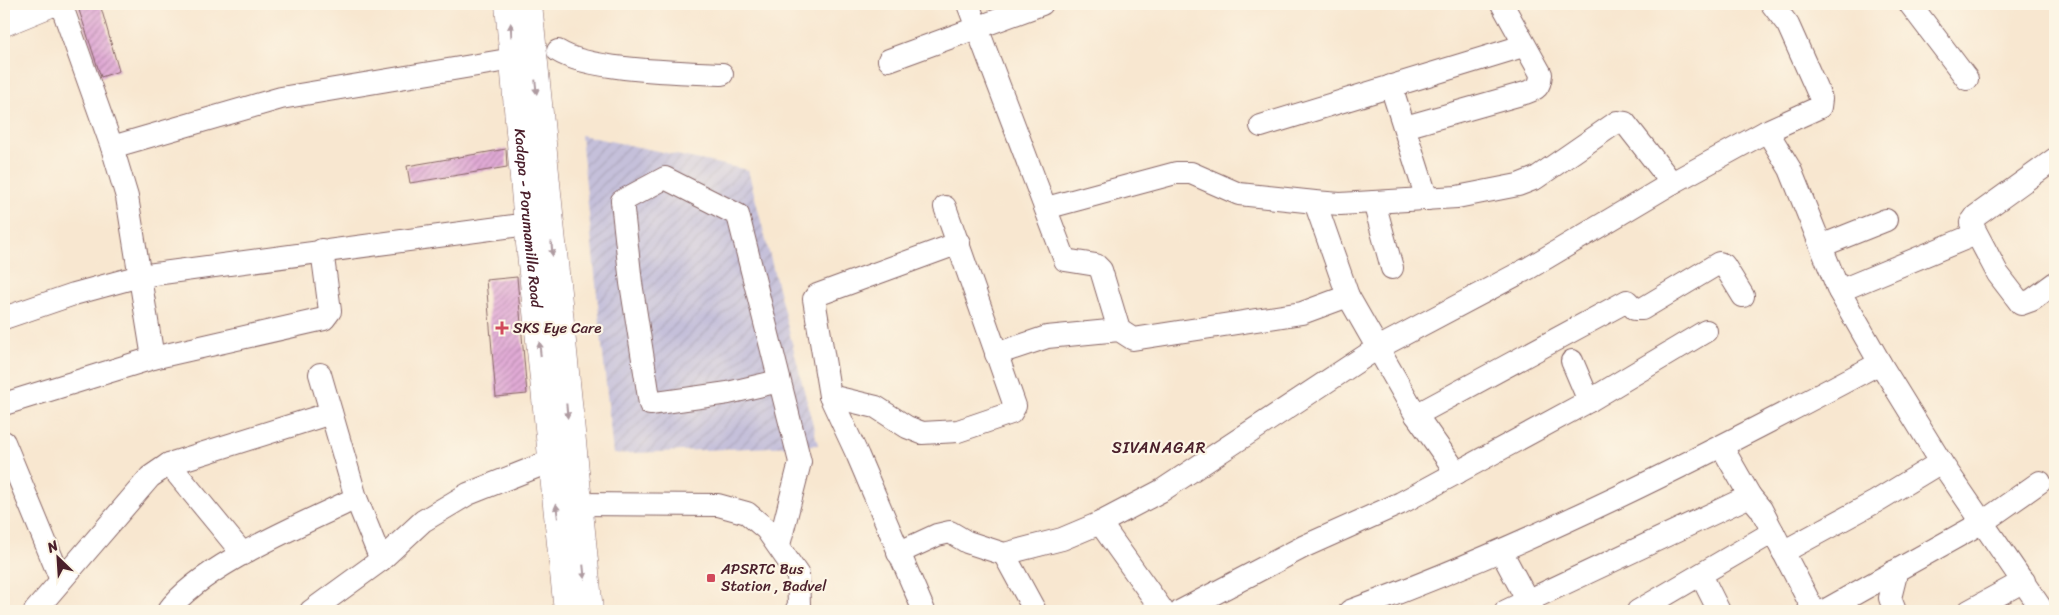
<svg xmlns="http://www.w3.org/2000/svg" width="2059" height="615" viewBox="0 0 2059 615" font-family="Sriracha,sans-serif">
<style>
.industrial{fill:url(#industrial-furrows)}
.building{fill:url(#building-hatch)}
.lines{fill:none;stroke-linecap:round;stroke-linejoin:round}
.minor-casing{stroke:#876565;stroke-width:24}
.major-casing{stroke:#876565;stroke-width:29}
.minor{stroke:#fff;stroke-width:22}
.major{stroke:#fff;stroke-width:28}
.oneway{fill:#ae9aa0}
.poi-dot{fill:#d1495b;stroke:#fcf5e5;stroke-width:2}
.labels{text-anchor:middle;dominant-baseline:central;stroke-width:4.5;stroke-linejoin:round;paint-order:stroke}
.street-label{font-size:15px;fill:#4a1f2b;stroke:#fcf5e5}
.poi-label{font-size:15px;fill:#4a1f2b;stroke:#fcf5e5;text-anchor:start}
.neighbourhood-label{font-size:16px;letter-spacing:1px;fill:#4a1f2b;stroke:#fcf5e5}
</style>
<defs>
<pattern id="industrial-furrows" width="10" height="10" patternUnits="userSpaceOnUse" patternTransform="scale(1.25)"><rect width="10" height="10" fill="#c5c0da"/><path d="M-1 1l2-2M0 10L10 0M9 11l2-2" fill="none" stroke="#aba5bb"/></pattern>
<pattern id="building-hatch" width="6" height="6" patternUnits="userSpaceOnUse" patternTransform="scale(1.25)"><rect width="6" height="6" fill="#e1abd6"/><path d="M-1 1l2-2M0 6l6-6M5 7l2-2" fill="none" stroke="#b88bae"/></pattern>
</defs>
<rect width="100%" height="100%" fill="#fcf5e5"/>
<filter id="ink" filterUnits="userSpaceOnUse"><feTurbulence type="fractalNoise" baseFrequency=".02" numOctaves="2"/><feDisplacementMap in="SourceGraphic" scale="10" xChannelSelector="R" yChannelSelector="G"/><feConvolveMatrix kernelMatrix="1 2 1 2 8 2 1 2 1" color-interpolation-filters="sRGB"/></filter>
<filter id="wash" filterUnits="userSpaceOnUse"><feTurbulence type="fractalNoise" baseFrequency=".0096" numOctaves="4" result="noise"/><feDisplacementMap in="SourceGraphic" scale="20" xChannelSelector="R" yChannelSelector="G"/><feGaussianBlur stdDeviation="1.12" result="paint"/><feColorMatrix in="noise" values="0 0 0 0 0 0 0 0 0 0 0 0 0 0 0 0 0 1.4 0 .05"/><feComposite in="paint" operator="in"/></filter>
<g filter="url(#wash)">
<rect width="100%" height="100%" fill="#f8e7d0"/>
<path class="industrial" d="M581,135L748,170L818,445L613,454Z"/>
<g id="blocks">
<g class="building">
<path d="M88,4H100L119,71L101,77L78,7Z"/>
<path d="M506,149L507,167L410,183L407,166Z"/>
<path d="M517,277L527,394L496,397L486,280Z"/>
</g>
</g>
</g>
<g filter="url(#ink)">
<use href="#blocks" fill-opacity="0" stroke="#876565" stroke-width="1"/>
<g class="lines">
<g class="minor-casing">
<g id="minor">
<path d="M61,4L112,147L127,197L153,358"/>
<path d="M968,4L1065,260L1096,265L1101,270L1119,330"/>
<path d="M1910,4L1967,79"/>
<path d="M558,51C589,71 682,72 722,74"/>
<path d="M889,60L1042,4"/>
<path d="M1391,86L1427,199"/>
<path d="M1261,126L1523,46"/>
<path d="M1405,127L1525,93C1537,89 1540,87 1541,74L1502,4"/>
<path d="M1767,131L1790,169L1839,291L1880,363L1941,462L2043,611"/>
<path d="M112,147L281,98L513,59"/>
<path d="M2055,159L1976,216L1971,223L1998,274L2021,304L2032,300L2055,283"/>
<path d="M1315,202L1348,296L1416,415L1457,473"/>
<path d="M1374,202L1392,268"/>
<path d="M1046,208L1176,173H1191L1239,194L1315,202L1340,204L1457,197L1518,185L1536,178L1617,122L1625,123L1672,183"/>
<path d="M1821,246L1886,220"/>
<path d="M1839,291L1976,234"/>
<path d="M4,318L74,294L140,276L528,224"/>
<path d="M996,354L1047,337L1119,330L1133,339L1302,313L1348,296"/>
<path d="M1572,361L1589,401"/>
<path d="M320,374L356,498L381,560"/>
<path d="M830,396L876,407L907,427L922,433L958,431L1011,413L1015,406L945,207"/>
<path d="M4,404L153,358L324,319L330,311L322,250"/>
<path d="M1416,415L1627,301L1635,309H1642L1719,263L1724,265L1743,296"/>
<path d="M4,442L61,580"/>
<path d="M1722,447L1750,496"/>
<path d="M169,464L243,554"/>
<path d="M577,504L718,505L747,513L766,529L798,575L799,605L796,611"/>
<path d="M1100,523L1163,611"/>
<path d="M779,545L800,462L738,215L665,178L622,201L631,283L650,404L728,393L779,381"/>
<path d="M1501,551L1533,611"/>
<path d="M1783,552L1875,502L1941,462"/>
<path d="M898,553L937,535L950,532L967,542L1004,554L1062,539L1100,523L1161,491L1376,349L1529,268L1672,183L1767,131L1820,107L1821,99L1788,25L1772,4"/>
<path d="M1004,554L1035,611"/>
<path d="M1893,572L1895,578L1890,598L1895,611"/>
<path d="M1701,575L1719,611"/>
<path d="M35,611L150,477L169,464L331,413"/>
<path d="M168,611C203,564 302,525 356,498"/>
<path d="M311,611L381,560L423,521L468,494L551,461"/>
<path d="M924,611L858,456L830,396L814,299L817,295L959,243"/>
<path d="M1181,611L1305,546L1401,503L1589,401L1706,331"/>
<path d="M1350,611C1533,544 1708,455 1880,363"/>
<path d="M1506,611L1750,496L1761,509L1814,611"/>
<path d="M1638,611L1773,532"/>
<path d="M1824,611L1983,522L2040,482"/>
<path d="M1969,611L2024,581"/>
</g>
</g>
<g class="major-casing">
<g id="major">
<path id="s1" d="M509,4L528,224L568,611"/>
<path d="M528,4L589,611"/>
<path d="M4,22L48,4"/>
</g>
</g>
<use href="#minor" class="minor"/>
<use href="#major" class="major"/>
</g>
<defs><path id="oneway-solid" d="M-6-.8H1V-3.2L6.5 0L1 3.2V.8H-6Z" transform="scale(1.25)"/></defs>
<g class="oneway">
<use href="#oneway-solid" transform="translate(511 30) rotate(-93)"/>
<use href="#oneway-solid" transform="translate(536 87) rotate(84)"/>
<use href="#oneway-solid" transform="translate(552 249) rotate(85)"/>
<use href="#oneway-solid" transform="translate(540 349) rotate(-96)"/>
<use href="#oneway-solid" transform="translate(567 411) rotate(85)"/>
<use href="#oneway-solid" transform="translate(557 511) rotate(-97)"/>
<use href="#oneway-solid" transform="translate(584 572) rotate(84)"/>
</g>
</g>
<g class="poi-dot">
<path d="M499.5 320.5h5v5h5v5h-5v5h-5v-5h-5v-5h5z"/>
<rect x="706" y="573" width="10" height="10" rx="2.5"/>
</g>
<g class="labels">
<g class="street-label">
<text stroke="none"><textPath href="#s1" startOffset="215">Kadapa - Porumamilla Road</textPath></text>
</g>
<g class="poi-label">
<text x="513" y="328">SKS Eye Care</text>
<text x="721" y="569">APSRTC Bus<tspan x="721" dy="17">Station , Badvel</tspan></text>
</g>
<g class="neighbourhood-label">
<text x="1159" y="447">SIVANAGAR</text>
</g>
</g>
<rect width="2059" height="615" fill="none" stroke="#fcf5e5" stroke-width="20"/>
<g transform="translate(58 558) rotate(335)" stroke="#fcf5e5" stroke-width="4" paint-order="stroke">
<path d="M0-4L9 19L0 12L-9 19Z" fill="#4a1f2b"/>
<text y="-8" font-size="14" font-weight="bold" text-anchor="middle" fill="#4a1f2b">N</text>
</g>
</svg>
